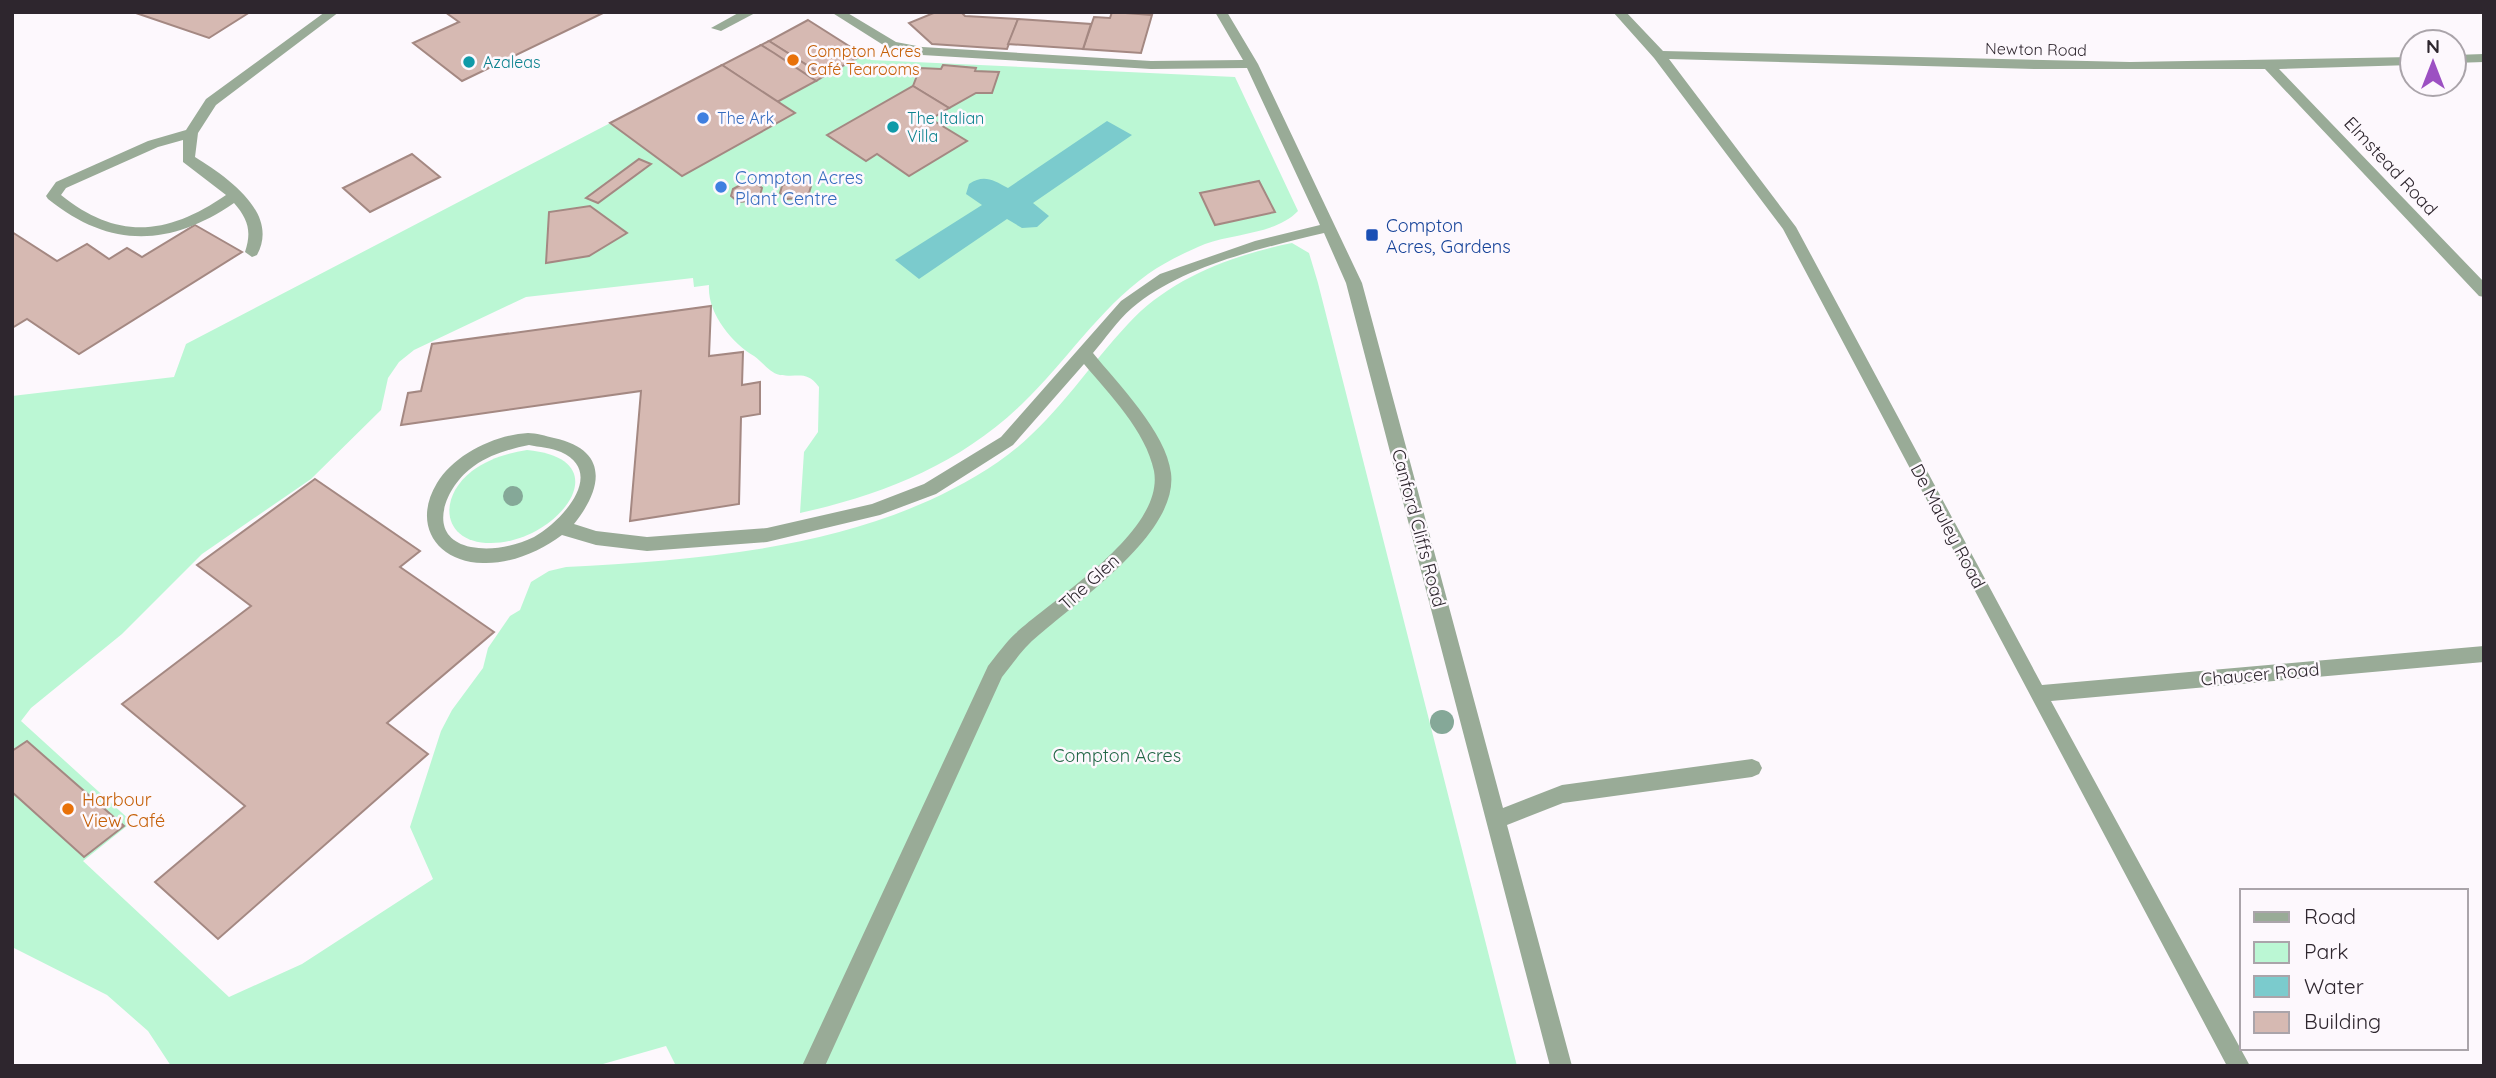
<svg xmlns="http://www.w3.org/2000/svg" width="2496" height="1078" viewBox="0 0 2496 1078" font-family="Quicksand,sans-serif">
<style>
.green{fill:#bbf7d4}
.water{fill:#7bcbcd}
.building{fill:#d6b9b2;stroke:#a48882;stroke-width:2}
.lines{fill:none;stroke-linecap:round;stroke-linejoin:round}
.minor{fill:#99ab97;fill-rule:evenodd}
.tree{fill:#85a898}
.food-dot{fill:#e8710a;stroke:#fdf8fd;stroke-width:2.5}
.culture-dot{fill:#0f9aa8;stroke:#fdf8fd;stroke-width:2.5}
.shop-dot{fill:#3f7fe0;stroke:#fdf8fd;stroke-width:2.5}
.transit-dot{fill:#1a4fb4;stroke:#fdf8fd;stroke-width:2.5}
.labels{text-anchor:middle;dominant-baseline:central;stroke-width:5;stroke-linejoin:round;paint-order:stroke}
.far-street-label{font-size:16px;fill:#2e262e;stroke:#fdf8fd}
.far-food-label{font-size:16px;fill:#c56008;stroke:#fdf8fd;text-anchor:start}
.far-culture-label{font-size:16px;fill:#0d838f;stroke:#fdf8fd;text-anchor:start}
.far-shop-label{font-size:16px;fill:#366cbe;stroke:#fdf8fd;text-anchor:start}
.street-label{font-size:18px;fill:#2e262e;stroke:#fdf8fd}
.shop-label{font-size:18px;fill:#366cbe;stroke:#fdf8fd;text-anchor:start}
.transit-label{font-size:18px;fill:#164399;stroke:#fdf8fd;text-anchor:start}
.park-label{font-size:18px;fill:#226746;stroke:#fdf8fd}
.food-label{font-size:18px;fill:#c56008;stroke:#fdf8fd;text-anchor:start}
</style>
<rect width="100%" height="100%" fill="#fdf8fd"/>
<g class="green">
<path d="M808,20L871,60L1235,77L1298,211C1276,234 1235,233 1205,244C1186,252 1165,262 1148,274C1098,310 1066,362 1022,404C960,464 883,495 800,513L804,452L818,432L819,387C806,370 799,378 780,375C769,373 763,362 754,356C732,343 707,313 709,285L694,287L693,278L526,297L414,350L399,362L388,378L381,410L311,479L202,554L122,634L31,708L21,721L132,822L83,861L229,997L302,964L433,879L410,827L441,731L452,710L483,668L488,648L510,616L520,610L531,582L549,571L566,567C713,559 873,547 998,462C1051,426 1085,370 1128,324C1170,278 1233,255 1292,243L1309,253L1318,283L1517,1066H676L666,1046L596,1066H171L148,1031L107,995L12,947V396L174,377L186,344Z"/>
<path d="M527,450C623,459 557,543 491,543C442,543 437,498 472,471C488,459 507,453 527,450Z"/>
</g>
<path class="water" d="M1107,121L1132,135L1033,203L1049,216L1037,227L1022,228L1007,219L919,279L895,260L982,205L966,194L969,184C984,174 993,180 1008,188Z"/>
<g class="building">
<path d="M133,12H250L209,38Z"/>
<path d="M445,12H605L462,81L413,43L459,22Z"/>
<path d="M936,12H961L965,16L1018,19L1007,49L932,44L909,23Z"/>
<path d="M1112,12L1152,15L1141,53L1083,49L1094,17L1110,18Z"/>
<path d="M1018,19L1091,24L1083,49L1008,44Z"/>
<path d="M808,20L863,55L824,76L769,41Z"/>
<path d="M769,41L824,76L816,81L761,45Z"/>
<path d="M761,45L774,53L816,81L777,102L722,65Z"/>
<path d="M722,65L795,113L682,176L610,123Z"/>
<path d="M943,65L976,68L975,71L999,72L992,93H976L949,108L913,86L920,68L941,69Z"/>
<path d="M913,86L949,108L931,119L967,141L909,176L877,154L866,161L827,135Z"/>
<path d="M412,154L440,177L370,212L343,188Z"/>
<path d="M639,159L651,164L598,203L586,198Z"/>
<path d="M792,180H804L811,186L809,193L799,198L787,199L780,193L782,186Z"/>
<path d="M1259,181L1275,212L1215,225L1200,193Z"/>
<path d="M744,183H755L762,188L760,196L750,201L738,202L731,196L733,189Z"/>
<path d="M590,206L627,233L589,256L546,263L549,212Z"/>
<path d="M195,225L242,252L79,354L27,319L12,328V232L57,261L87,244L109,259L127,248L142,257Z"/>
<path d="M711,306L709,356L743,352L742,385L760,382V414L741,417L739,504L630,521L641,391L401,425L408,393L421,391L432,344Z"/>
<path d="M315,479L420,551L400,567L494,632L387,723L428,754L218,939L155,882L245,806L122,704L251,606L197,565Z"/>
<path d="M27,741L124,826L84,857L12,792V751Z"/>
</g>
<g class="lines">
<g class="minor">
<path d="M325,12H339L216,105L198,133L195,157C227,177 280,213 257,255L252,257L245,252C252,231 248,219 234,203C170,247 110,249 48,199L46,196L56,182L148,141L186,130L206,99ZM183,140V162L226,195C168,235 118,241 61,195L66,188L158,147Z"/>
<path d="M740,12H757L721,31L711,28Z"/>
<path d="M831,12H846L896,42L922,47L1151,61L1243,60L1215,12H1227L1258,64L1362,283L1503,808L1562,785L1752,759L1759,762L1762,768L1759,774L1752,777L1563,803L1507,825L1572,1066H1550L1346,283L1324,233C1262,248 1181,266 1132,308C1117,321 1105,339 1093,353C1118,384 1166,432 1171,473C1179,536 1069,606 1029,644C1019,654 1011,666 1002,677L825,1066H802L988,666C997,655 1005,643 1016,633C1054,598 1165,531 1154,471C1146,431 1109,394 1084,364L1013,445L936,494L880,515L767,542L647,551L596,545L562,535C540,551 512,564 483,563C436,562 412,524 437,483C454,455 494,435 528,433C536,433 546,436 554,438C609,450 603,488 574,524L596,531L647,537L767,528L872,504L924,484L1001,437L1121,301L1160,274L1255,241L1320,225L1247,68L1151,69L922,55L888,48ZM529,445C539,447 552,448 561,452C607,473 561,522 534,537C515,546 492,551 471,547C423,537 446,485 474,466C491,454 510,449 529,445Z"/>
<path d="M1613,12H1626L1663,51L2130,62L2412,57V65L2279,69L2484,282V297L2479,296L2265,69H2036L1669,59L1796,227L2042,685L2484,646V662L2051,701L2250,1066H2227L1783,229L1654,58Z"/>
<path d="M2484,54V62L2454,63V55Z"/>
</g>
</g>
<g class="tree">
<circle cx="513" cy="496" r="10"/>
<circle cx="1442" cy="722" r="12"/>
</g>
<g class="food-dot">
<circle cx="793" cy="60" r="7"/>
<circle cx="68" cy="809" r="7"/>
</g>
<g class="culture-dot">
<circle cx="469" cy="62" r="7"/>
<circle cx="893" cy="127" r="7"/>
</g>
<g class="shop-dot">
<circle cx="703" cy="118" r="7"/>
<circle cx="721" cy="187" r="7"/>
</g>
<rect class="transit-dot" x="1365" y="228" width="14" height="14" rx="3.5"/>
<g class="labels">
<g class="far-street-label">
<text transform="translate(2036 49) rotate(1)">Newton Road</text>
</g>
<g class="far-food-label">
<text x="807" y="51">Compton Acres<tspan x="807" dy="18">Café Tearooms</tspan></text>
</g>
<g class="far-culture-label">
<text x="483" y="62">Azaleas</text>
<text x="907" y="118">The Italian<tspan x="907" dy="18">Villa</tspan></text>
</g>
<g class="far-shop-label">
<text x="717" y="118">The Ark</text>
</g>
<g class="street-label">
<text transform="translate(2391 166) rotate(47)">Elmstead Road</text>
<text transform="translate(1948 526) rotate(62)">De Mauley Road</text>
<text transform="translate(1419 528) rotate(75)">Canford Cliffs Road</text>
<text transform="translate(1089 582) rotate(-42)">The Glen</text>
<text transform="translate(2260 674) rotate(-5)">Chaucer Road</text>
</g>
<g class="shop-label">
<text x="735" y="177">Compton Acres<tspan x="735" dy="21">Plant Centre</tspan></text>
</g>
<g class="transit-label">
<text x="1386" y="225">Compton<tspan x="1386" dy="21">Acres, Gardens</tspan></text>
</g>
<g class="park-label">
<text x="1117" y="755">Compton Acres</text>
</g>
<g class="food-label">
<text x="82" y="799">Harbour<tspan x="82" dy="21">View Café</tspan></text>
</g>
</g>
<rect width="2496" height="1078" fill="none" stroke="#2e262e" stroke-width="28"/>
<rect x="2240" y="889" width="228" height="161" fill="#fdf8fd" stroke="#aaa4aa" stroke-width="2"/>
<rect x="2254" y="912" width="35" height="10" fill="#99ab97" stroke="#aaa4aa" stroke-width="2"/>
<text x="2304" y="924" font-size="21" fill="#2e262e">Road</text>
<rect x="2254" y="942" width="35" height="21" fill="#bbf7d4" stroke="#aaa4aa" stroke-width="2"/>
<text x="2304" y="959" font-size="21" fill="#2e262e">Park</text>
<rect x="2254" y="976" width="35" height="21" fill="#7bcbcd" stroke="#aaa4aa" stroke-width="2"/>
<text x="2304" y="994" font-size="21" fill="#2e262e">Water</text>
<rect x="2254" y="1012" width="35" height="21" fill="#d6b9b2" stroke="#aaa4aa" stroke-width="2"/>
<text x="2304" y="1029" font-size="21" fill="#2e262e">Building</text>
<g transform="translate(2433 63)"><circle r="33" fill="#fdf8fd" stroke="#aaa4aa" stroke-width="2"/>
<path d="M0-5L12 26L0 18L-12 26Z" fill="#9c50c2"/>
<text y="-10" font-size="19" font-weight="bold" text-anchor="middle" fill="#2e262e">N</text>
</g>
</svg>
